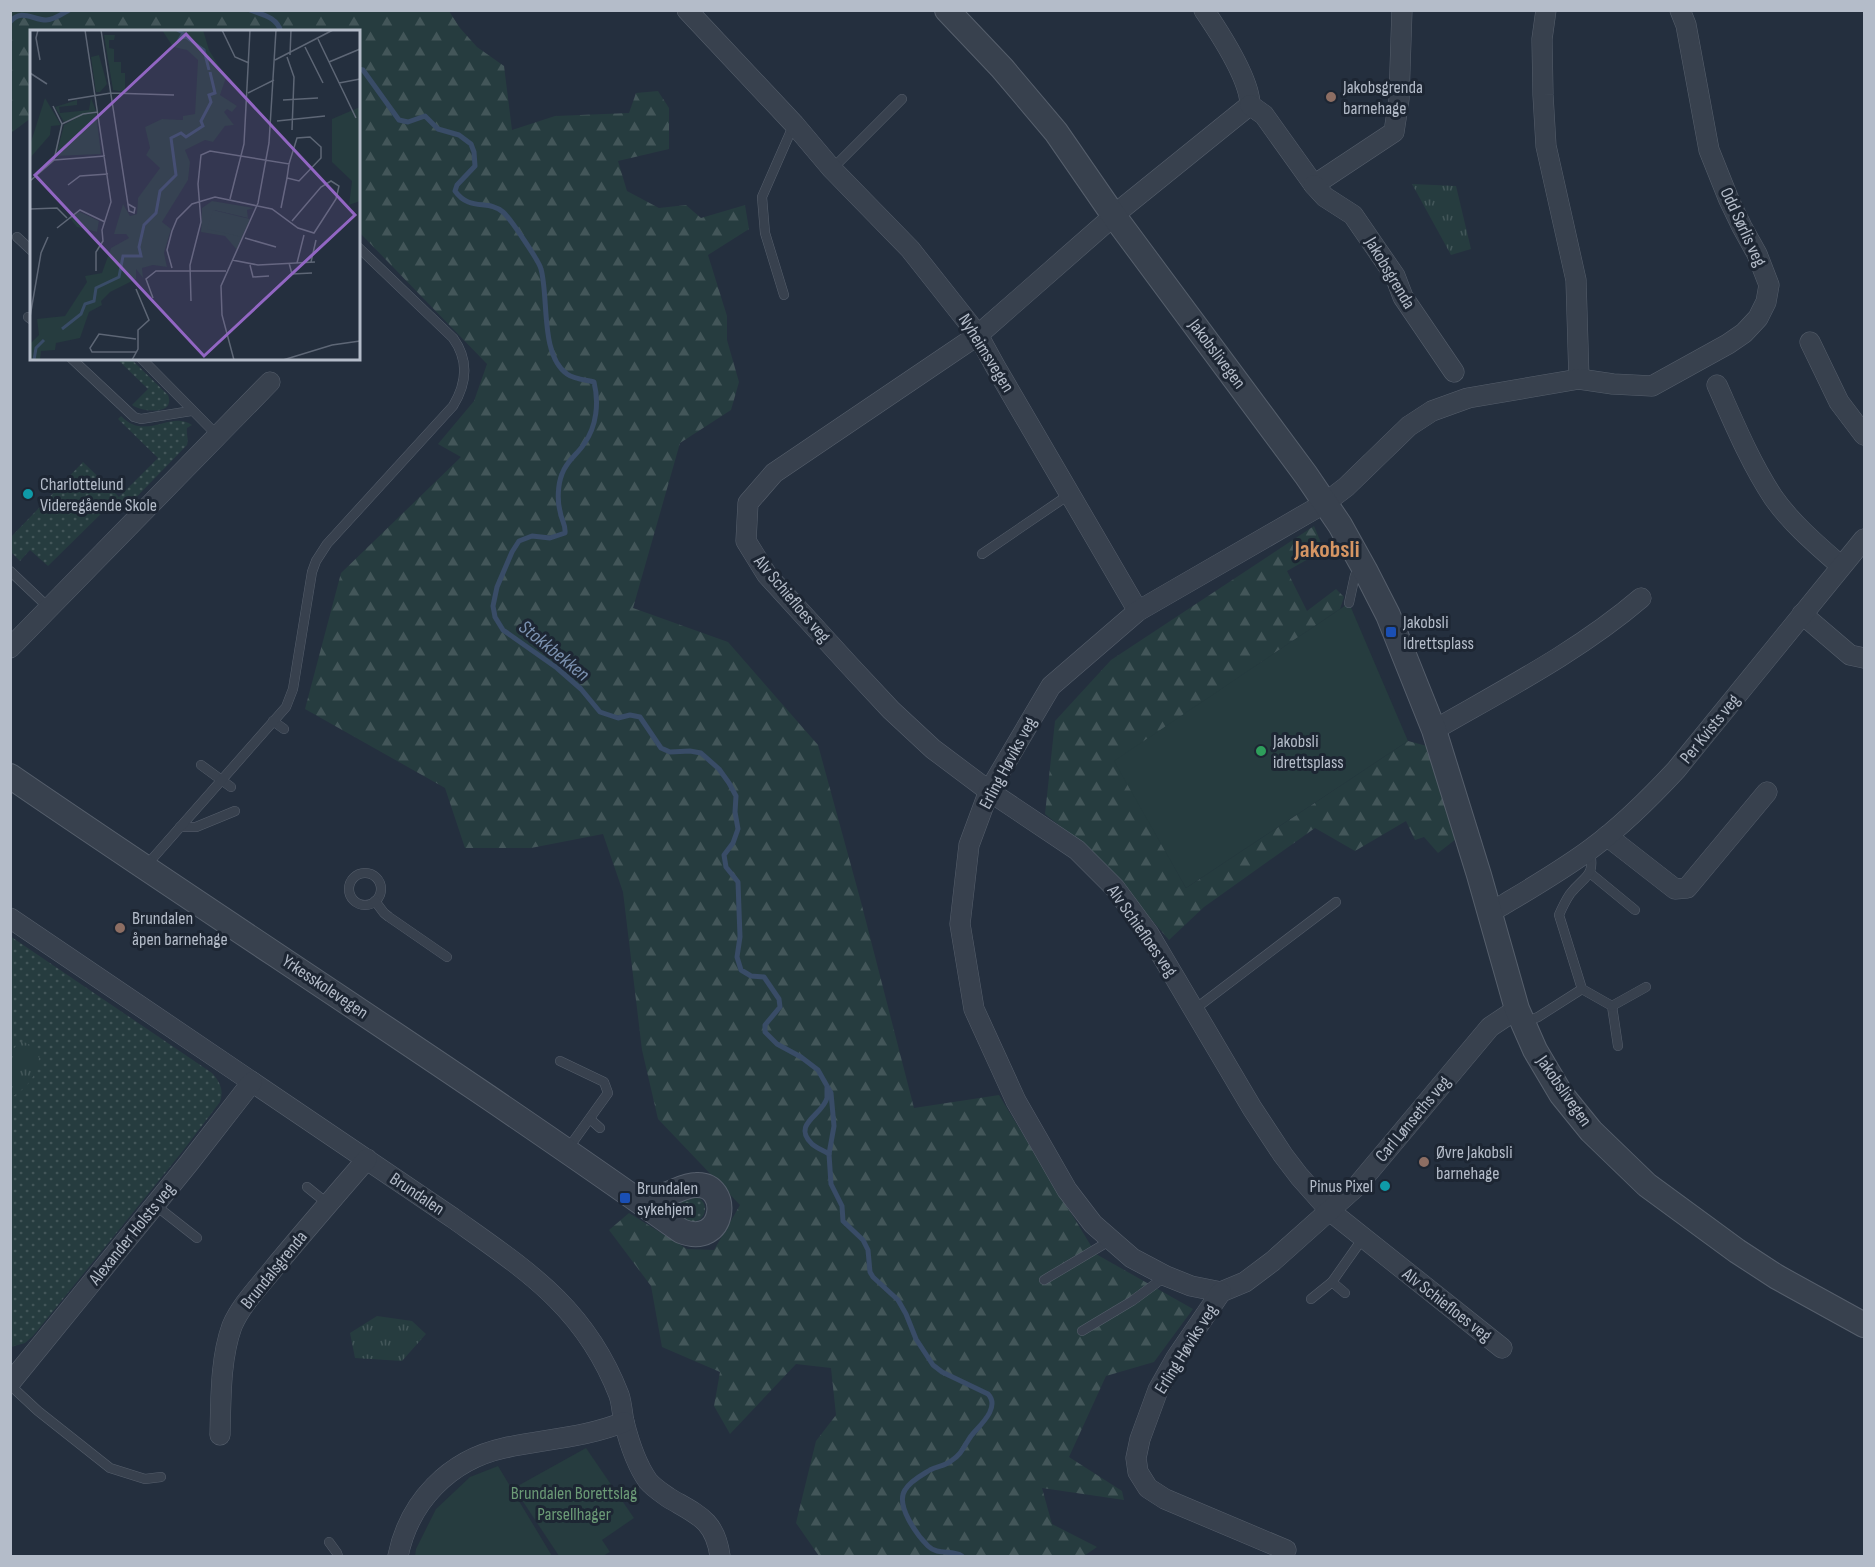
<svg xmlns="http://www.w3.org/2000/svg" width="1875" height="1567" viewBox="0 0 1875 1567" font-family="'Sofia Sans Condensed',sans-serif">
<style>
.grass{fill:url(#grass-dots)}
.forest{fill:url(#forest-firs)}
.park{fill:url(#park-tufts)}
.garden{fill:#263c3f}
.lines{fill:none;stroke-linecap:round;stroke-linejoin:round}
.stream{stroke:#394c67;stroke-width:5}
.service-casing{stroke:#565f6c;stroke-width:10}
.minor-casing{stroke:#565f6c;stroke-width:21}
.tertiary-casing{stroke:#565f6c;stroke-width:26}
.service{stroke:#38414e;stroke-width:9}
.minor{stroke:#38414e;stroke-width:20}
.tertiary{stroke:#38414e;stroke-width:24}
.education-dot{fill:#8d6e63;stroke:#1d2633;stroke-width:2}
.culture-dot{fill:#0f9aa8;stroke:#1d2633;stroke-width:2}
.transit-dot{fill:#1a4fb4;stroke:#1d2633;stroke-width:2}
.leisure-dot{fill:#2e9e5b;stroke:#1d2633;stroke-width:2}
.labels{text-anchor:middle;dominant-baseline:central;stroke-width:6;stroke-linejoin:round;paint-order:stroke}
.poi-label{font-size:18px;fill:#b4bcc9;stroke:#1d2633;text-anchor:start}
.street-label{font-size:18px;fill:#b4bcc9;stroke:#1d2633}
.park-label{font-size:18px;fill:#6b9a76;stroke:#1d2633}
.water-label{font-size:20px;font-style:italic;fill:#7c92b1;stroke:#1d2633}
.district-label{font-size:24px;font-weight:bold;fill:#d59563;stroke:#1d2633}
.inset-river{fill:none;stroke:#394c67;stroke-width:3}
.inset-road{fill:none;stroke:#5e6776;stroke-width:1.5}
.view{fill:#9266c3;fill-opacity:0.15;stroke:#9266c3;stroke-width:3}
.inset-edge{fill:none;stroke:#b4bcc9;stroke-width:3}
</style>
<defs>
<pattern id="grass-dots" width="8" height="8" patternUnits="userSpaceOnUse" patternTransform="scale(1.5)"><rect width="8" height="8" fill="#263c3f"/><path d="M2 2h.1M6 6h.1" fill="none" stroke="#435659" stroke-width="1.8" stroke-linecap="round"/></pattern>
<pattern id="forest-firs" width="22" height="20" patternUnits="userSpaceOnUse" patternTransform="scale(1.5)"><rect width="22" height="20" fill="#263c3f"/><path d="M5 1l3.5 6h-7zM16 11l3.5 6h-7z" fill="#435659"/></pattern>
<pattern id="park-tufts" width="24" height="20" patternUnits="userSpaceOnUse" patternTransform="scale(1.5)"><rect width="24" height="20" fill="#263c3f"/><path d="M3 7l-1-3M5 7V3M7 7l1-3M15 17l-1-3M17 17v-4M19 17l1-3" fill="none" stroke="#435659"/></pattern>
</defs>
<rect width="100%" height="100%" fill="#242f3e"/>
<g class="grass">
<path d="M117,359H131L168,395C176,416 142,412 132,405L148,389Z"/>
<path d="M121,416C146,442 170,410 192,425L187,428C186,434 189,439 187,445L121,513L111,504L48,566L30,550L20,561L11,552V537L83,462L119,497L158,458L118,419Z"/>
<path d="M10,936L212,1073C220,1082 224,1090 220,1102L182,1152L33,1336L25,1343L11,1347Z"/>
<circle cx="692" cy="1209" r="13"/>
</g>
<g class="forest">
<path d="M11,11H449L460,28L477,47L504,66L512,130L555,116L629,113L636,93L658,91L669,108V149L618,161L627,191L659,208L686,205L701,218L745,205L749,229L708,255L727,316V340L739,382L731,410L680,443L633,608L728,642L818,745L861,902L914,1108L999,1095L1096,1254L1193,1309L1154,1362L1106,1376L1069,1457L1122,1491L1124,1500L1042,1488L1052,1524L1097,1547L1084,1556H819L796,1523L816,1441L836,1415L831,1368L796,1364L730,1434L714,1406L720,1372L662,1347L651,1286L609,1230L629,1213L687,1249L714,1250L740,1205L658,1119L642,1050L623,892L603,834L531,848H465L445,788L305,709L341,573L461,457L438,444L474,401L487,364L359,232L358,32H32L31,118L11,133Z"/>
<path d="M1314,526L1324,550L1287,571L1307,611L1336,589L1344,597L1340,609L1115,761L1186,888L1408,741L1427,746L1456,839L1438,853L1424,837L1415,840L1406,821L1355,851L1315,828L1204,907L1169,940L1097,856L1045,814L1055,721L1111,660Z"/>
</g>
<g class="park">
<path d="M1412,184L1456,186L1471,249L1451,255Z"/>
<path d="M21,1042C29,1042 32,1048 40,1049C39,1071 31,1086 11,1097C10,1081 5,1050 21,1042Z"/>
<path d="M377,1316L412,1321L426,1334L402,1361L355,1358L350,1333Z"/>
</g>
<g class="garden">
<path d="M1349,603L1408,741L1186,888L1114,761Z"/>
<path d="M586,1448L634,1518L602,1540L610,1552L603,1556H559L514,1488Z"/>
<path d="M498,1466L552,1556H415L416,1549L436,1509L470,1477Z"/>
</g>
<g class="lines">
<g class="stream">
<path d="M250,10C263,15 277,17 281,32"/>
<path d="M10,22C21,8 33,20 46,20C54,20 62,14 69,10"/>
<path d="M358,69L363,70L399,120L408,122L425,116L438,129L459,135L471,144L474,152L475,166L457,185L455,191C470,212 488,199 503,212C510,218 539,261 541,269C549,298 540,355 567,374C574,379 586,380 594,382C599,402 597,426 584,444C577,455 567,460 562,474C558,484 557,500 560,511C561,520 566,524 565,533L550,538L532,536L519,541L512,552L497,587L493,606L495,617L503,630L557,668L581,689L600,712L618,718L630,715L640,717L661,748L670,752L690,751L701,753L719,769L729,783L736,796L735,812L738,829L733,843L724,855L726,867L738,882L740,937L737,957L741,970L751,976L764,977L779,999L780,1007L765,1025V1032L777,1044L801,1057L818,1070L831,1093L834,1126L829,1154L831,1184L842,1206L843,1221L863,1240L868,1250L870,1272L873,1277L898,1300L906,1314L916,1339L933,1365L942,1372L988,1394C1001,1408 979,1426 971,1436C964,1446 962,1454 951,1461C945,1466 937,1466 930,1470C922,1475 910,1481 905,1490C895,1505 917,1535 928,1546C938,1556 952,1549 962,1556"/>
<path d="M827,1088C827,1092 827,1095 827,1098C823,1115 791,1124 812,1144C816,1148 823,1150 829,1154"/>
</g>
<g class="service-casing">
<g id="service">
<path d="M832,169L902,99"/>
<path d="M17,237L32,251"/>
<path d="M784,295L765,233L762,197L794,124"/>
<path d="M28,317L32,320"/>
<path d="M71,358L134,417L141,419L191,411"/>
<path d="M141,358L217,435"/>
<path d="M982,554L1070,494"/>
<path d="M10,571L49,608"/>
<path d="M1349,603L1355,575L1363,571"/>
<path d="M273,721L284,729"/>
<path d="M201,765L231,787"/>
<path d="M180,827H196L235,811"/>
<path d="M145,867L286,707L293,689L312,572L316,561L327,544L453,406C467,383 469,360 453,338L358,247"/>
<path d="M1590,873L1635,910"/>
<circle cx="365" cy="889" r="16"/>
<path d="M375,901L384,913L389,917L447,957"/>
<path d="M1582,989L1612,1006L1618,1046"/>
<path d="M1612,1006L1646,987"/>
<path d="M1195,1009L1336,902"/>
<path d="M1525,1022L1538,1017L1582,989L1559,915C1562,908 1566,900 1570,894C1586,874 1595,878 1590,850"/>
<path d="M560,1061L604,1082L608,1093L567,1150"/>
<path d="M590,1119L600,1128"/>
<path d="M307,1187L328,1204"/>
<path d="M155,1205L197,1238"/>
<path d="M1044,1280L1111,1240"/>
<path d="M1332,1282L1345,1293"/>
<path d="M1311,1299L1332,1282L1363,1238"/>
<path d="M1082,1331L1132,1301L1166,1276"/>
<path d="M10,1385L38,1411L110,1468L145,1479L161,1477"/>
<path d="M329,1542L337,1553L338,1556"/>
</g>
</g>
<g class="minor-casing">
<g id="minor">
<path d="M687,10L794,124L832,169L910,249L978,335L995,366L1138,611"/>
<path d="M1204,10C1219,32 1250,79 1250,105"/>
<path d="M1546,10L1542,39L1543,95L1546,146L1576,280L1579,379"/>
<path d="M1250,105L1125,206L978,335L774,473L748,503L746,541L767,575L850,666L891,710L933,749L989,791L1077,850L1115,888L1149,934L1252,1108L1283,1155L1299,1176L1330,1211L1502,1348"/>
<path d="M1250,105L1264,115L1314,185L1394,132L1399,99L1402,10"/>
<path d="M1314,185L1325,197L1353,215L1395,276L1403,297L1454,372"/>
<path d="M1810,342L1839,402L1864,435"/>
<path d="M1717,385C1734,423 1750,462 1773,497C1791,523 1817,545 1841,566"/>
<path d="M1802,614L1850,655L1864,658"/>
<path d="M10,648L270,382"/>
<path d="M1434,730C1505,689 1579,651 1641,598"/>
<path d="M1607,836L1675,889L1687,888L1767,792"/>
<path d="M1490,912L1503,905C1533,887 1564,869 1592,848C1623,825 1650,798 1676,770L1864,539"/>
<path d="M10,918L453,1218C526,1270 585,1307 619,1395C622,1404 622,1413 624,1422C629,1442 636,1464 648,1481C654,1488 662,1493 669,1498C698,1515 715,1520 720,1556"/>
<path d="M1221,1292L1191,1286L1166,1276L1132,1258L1093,1224L1067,1190L1016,1101L974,1009L960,924L969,845L989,791L1051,686L1138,611L1325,503L1346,487L1409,426L1432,411L1468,398L1579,379L1613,384L1652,386L1728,344L1744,333L1758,318L1766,302L1769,285L1757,254L1742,227L1729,200L1709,150L1686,25L1680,10"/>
<path d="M1221,1292L1245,1282L1273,1261L1357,1186L1490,1027L1517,1009"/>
<path d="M1221,1292L1176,1358L1158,1390L1140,1439L1136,1458L1138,1472L1148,1488L1165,1499L1286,1550"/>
<path d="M10,1383L189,1163L252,1082"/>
<path d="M220,1435C221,1400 220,1359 232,1326C240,1307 256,1290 269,1274C301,1235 334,1197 367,1159"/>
<path d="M398,1556C409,1502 449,1460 504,1448C545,1439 584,1438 624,1422"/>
</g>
</g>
<g class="tertiary-casing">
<g id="tertiary">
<path d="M947,10L1002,68L1056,132L1114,216L1306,475L1340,525L1365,570L1388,615L1434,730L1479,875L1517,1009L1535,1050L1561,1094L1591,1131L1647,1185L1737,1251L1777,1277L1864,1325"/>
<path d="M10,776C233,929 461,1074 681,1231C726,1249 732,1183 696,1185C685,1185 675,1192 665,1195C656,1198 647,1199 637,1200"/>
</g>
</g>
<use href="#service" class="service"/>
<use href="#minor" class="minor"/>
<use href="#tertiary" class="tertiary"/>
</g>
<g class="education-dot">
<circle cx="1331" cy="97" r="6"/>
<circle cx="120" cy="928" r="6"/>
<circle cx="1424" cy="1162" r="6"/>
</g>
<g class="culture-dot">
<circle cx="28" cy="494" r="6"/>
<circle cx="1385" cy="1186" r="6"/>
</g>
<g class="transit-dot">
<rect x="1385" y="626" width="12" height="12" rx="3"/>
<rect x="619" y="1192" width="12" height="12" rx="3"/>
</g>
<circle class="leisure-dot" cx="1261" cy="751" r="6"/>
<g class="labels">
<g class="poi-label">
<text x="1343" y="87">Jakobsgrenda<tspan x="1343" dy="21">barnehage</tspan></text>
<text x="40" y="484">Charlottelund<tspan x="40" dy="21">Videregående Skole</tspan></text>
<text x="1403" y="622">Jakobsli<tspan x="1403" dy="21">Idrettsplass</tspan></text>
<text x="1273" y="741">Jakobsli<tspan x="1273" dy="21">idrettsplass</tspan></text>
<text x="132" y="918">Brundalen<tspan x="132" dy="21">åpen barnehage</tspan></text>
<text x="1436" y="1152">Øvre Jakobsli<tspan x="1436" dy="21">barnehage</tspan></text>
<text x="1373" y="1186" text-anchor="end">Pinus Pixel</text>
<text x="637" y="1188">Brundalen<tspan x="637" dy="21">sykehjem</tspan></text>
</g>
<g class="street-label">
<text transform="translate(1743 227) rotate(65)">Odd Sørlis veg</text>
<text transform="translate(1390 273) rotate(59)">Jakobsgrenda</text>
<text transform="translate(986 353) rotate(58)">Nyheimsvegen</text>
<text transform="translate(1217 354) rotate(53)">Jakobslivegen</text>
<text transform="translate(792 599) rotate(50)">Alv Schiefloes veg</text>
<text transform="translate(1710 729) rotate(-51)">Per Kvists veg</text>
<text transform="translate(1008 763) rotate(-62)">Erling Høviks veg</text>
<text transform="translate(1142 931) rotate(55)">Alv Schiefloes veg</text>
<text transform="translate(325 987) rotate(34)">Yrkesskolevegen</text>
<text transform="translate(1564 1091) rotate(55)">Jakobslivegen</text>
<text transform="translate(1413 1119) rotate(-50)">Carl Lønseths veg</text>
<text transform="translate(417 1194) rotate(34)">Brundalen</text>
<text transform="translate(132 1234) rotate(-51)">Alexander Holsts veg</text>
<text transform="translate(274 1270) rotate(-51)">Brundalsgrenda</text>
<text transform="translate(1447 1305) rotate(38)">Alv Schiefloes veg</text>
<text transform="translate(1186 1349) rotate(-58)">Erling Høviks veg</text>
</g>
<g class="park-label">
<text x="574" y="1493">Brundalen Borettslag<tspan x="574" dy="21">Parsellhager</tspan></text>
</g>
<g class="water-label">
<text transform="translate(554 651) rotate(39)">Stokkbekken</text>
</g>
<g class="district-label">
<text x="1327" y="549">Jakobsli</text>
</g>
</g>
<g transform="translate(30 30)">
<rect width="330" height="330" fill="#242f3e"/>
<path d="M74,5H85L84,10H79V18L84,19V32H91V43H95V62L83,60ZM61,68L66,81L34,92L25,77L47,70V75L29,77L30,83L59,80ZM66,83L71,124L26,126L34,95L52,85Z" fill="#263c3f"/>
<path d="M132,0H173L179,20L196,48L190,65L207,76L202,82L197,79L194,82L204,95L195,96L183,112L175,110L155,120L160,132L158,150L132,192L141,199L134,223L137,237L123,235L112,238L113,248L106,239V249L80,262L71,271L72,275L59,282L50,308L26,313L25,320L11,321L10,330H0V314L9,305L7,289L35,286L57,252L55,246L72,243L81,218L99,208L96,204H84L93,174L100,186L107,184L108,168L130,138L116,125L120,118L115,97L132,89L153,90V86L165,84L168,30L157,20L143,17ZM69,25L77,54L70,62H66L61,27ZM182,171L224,178L217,180L218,188L184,180L212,207L207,220L195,206L171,202L172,178Z" fill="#263c3f"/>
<path d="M330,77V171L319,175L322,151L302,132V89Z" fill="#263c3f"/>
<path d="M15,68L31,95L21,96L20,105L0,128V115Z" fill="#263c3f"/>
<path d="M183,180L220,189L212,207L177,199ZM50,182L69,191L67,202L47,197L39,187Z" fill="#263c3f"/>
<path class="inset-river" d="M147,0L153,3L150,8L156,7L174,20L179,40M32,299L51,284L55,274L64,271L66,258L89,247L93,226H111L109,217L114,195L126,183L130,161L146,145L141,108L151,103L156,107L173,96L171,91L181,72L179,65L185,63L180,42M4,330L6,318L14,310"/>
<path class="inset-road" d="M8,0L6,8L10,30M55,0L81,172L72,200L73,211L66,222V241M71,0L99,181L104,183L105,178L98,174M192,0L205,27L219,33M288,9L326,88M275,17L293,53M260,25L261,0M257,27L264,47L262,100M245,30L303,0M299,32L330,19M0,43L17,54M309,53L330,49M218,63L244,50M38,70L81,63L144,65M253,70L288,68M23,76L32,94L53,84L68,82M247,91L295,86M24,130L75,126M0,151L24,130L32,94M38,155L50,146L78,144M200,169L214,114L220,0M251,178L257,148M0,179L27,178L37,188M27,198L50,180L75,192M215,208L246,217M202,230L228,235L285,232M281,232L286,210M259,233L262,244L282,243M267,233L274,205M220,235L223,247L239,246M142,238L137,220L142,201L147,189L162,174L185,167L242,179L268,198L284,203L306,169L309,156L301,151L291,157L262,191M123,268L116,249L126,241H196M161,271L160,235L171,192L168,154L171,125L180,121L259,134L267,108L280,107L291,117V128L269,151L257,148L259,134M0,287L11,223L18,207M106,309L69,304L60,318L62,322H107M102,330L108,319V300L119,290L106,259M204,330L192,285L191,256L228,173L239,113L246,0M253,330L302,315L330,311"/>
<path class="view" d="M156,4L325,185L174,326L5,145Z"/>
<rect width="330" height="330" class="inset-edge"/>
</g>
<rect width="1875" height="1567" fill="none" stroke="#b4bcc9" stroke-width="24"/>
</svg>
